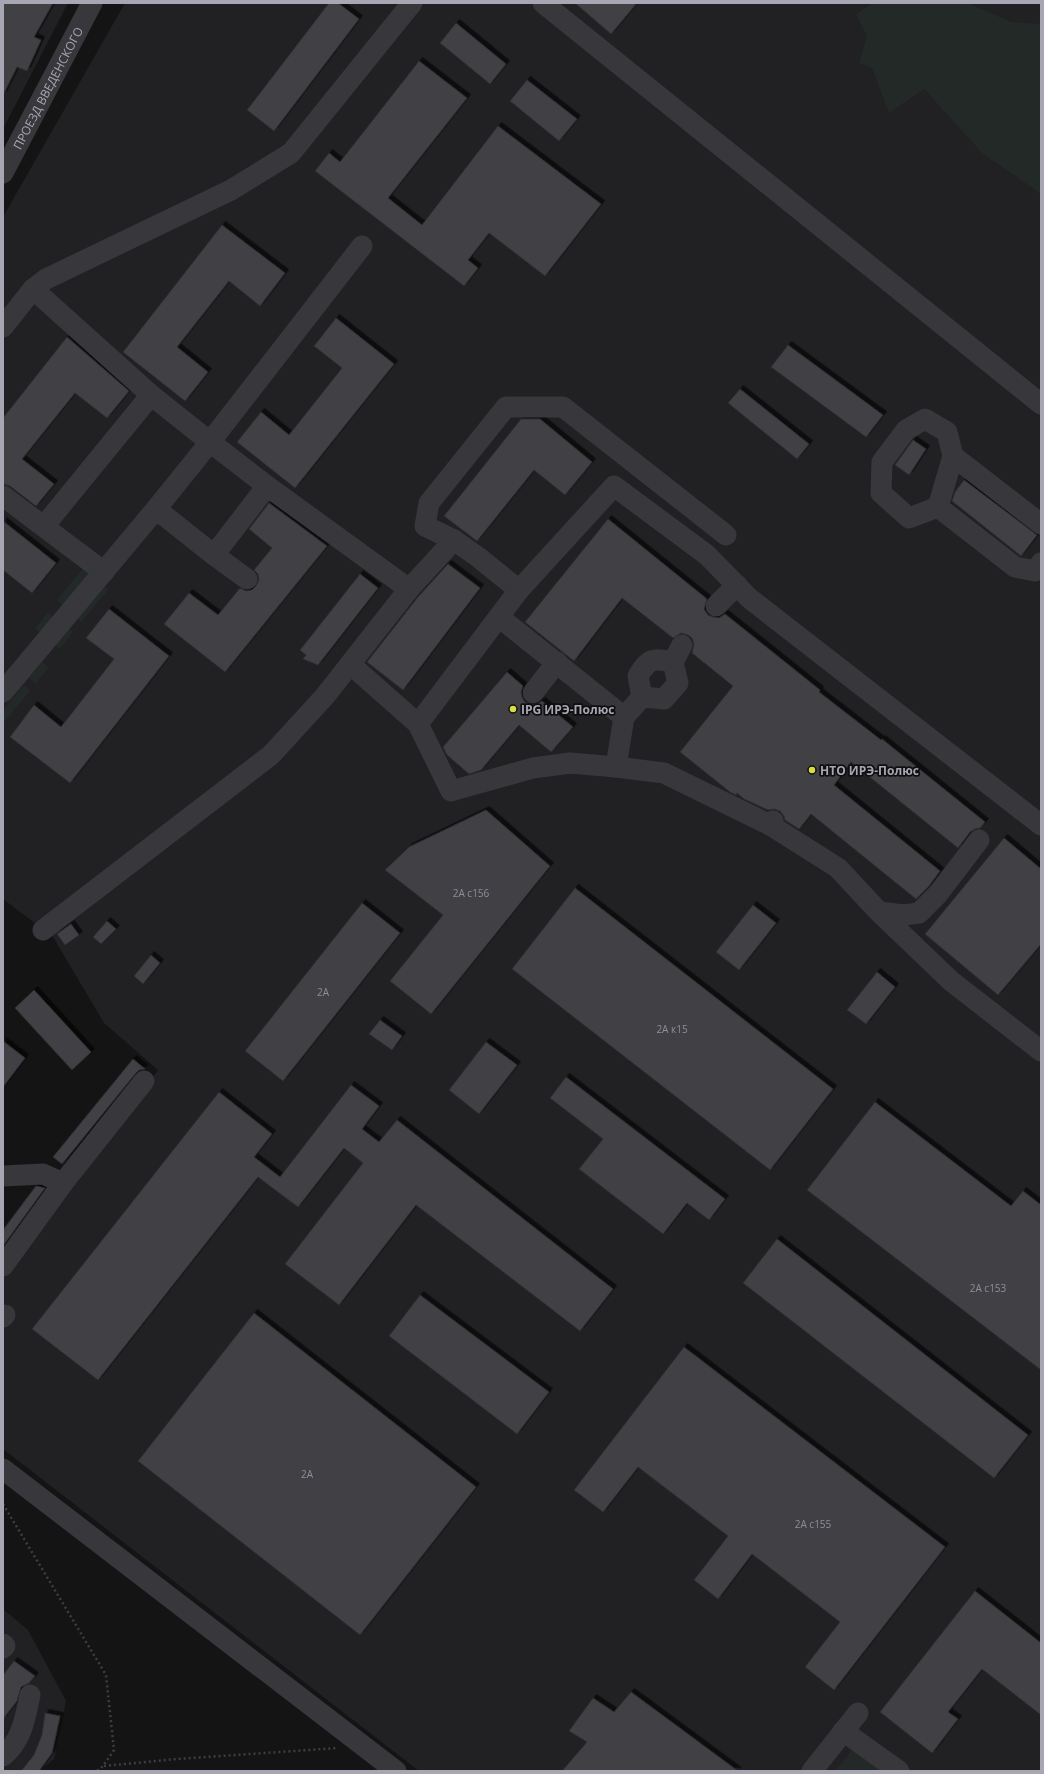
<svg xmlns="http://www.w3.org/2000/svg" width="1044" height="1774" viewBox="0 0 1044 1774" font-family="'Open Sans',sans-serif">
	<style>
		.built { fill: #212022 }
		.green { fill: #222926 }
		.building { fill: #414145; stroke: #2f2e31; filter: url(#shadow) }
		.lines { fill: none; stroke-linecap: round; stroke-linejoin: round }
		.path { stroke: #3e3d42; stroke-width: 2.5; stroke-dasharray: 2 3; stroke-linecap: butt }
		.minor { stroke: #38373c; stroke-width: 21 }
		.poi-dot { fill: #dadc45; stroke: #0f0f10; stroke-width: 1.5 }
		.labels { text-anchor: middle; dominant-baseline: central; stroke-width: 3.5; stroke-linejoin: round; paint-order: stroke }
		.number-label { font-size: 10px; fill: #8e8e98 }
		.street-label { font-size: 12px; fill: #a7a7b4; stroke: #0f0f10 }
		.poi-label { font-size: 12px; font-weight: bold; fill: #a7a7b4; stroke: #0f0f10; text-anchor: start }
	</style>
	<defs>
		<filter id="shadow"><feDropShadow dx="3.5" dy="-3.5" stdDeviation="0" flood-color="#0009"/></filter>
	</defs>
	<rect width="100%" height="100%" fill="#141415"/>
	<g class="built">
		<polygon points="3,3 68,3 3,129"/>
		<polygon points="125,3 1041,3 1041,1771 419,1771 3,1449 3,1329 11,1317 3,1311 3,1276 158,1070 104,1023 53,937 3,899 3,217"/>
		<polygon points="3,1609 28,1630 66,1701 54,1759 39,1771 3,1771"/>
	</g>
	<g class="green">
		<polygon points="872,3 968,3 1011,22 1041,24 1041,194 982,153 924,89 889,113 872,68 859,63 867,36 856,15"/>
		<polygon points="84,567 91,573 63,606 57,600"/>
		<polygon points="102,584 109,589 81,622 75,617"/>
		<polygon points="48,612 55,618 42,635 35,629"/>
		<polygon points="66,627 73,632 60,649 53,644"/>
		<polygon points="42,662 49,667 36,684 29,678"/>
		<polygon points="24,685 30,691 3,723 3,710"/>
		<polygon points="857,1744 895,1771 835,1771"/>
	</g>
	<g class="building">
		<polygon points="3,3 53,3 34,37 41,40 27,71 17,67 3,95"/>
		<polygon points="329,3 338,3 359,19 274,131 247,110"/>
		<polygon points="575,3 637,3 611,34"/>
		<polygon points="456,23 506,64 490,84 440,43"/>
		<polygon points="419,61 467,98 388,198 422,225 498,126 601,204 545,276 489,233 468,260 478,268 464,286 315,171 329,153 340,162"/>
		<polygon points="527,80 577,119 559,141 510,101"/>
		<polygon points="222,225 285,273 260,306 229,281 177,347 208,372 185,401 123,352"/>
		<polygon points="336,318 394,364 295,488 237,442 261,412 289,435 342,368 314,346"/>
		<polygon points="67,337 129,391 107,418 75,393 22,459 54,484 36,506 10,486 3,484 3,418"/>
		<polygon points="788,345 883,415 866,437 771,367"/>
		<polygon points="740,389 809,444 797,459 728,403"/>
		<polygon points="521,419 540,419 592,462 565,495 534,470 477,541 444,516"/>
		<polygon points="913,440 926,449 909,475 895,465"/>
		<polygon points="964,480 1037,535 1021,556 952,501 955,492"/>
		<polygon points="269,503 327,546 225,672 164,624 189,593 218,615 240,588 246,591 252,590 256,586 259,580 258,574 254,570 272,548 249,529"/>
		<polygon points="608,519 707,599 704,609 708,615 713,617 719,618 725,614 820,690 819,692 881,740 882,739 985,822 980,828 975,829 970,832 958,848 851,762 834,785 940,871 929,886 916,899 811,814 799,829 785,820 784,816 780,811 774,809 768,810 744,799 737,793 736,795 730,792 680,752 733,686 692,653 694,644 692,638 688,635 681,633 673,638 622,598 574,661 525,622"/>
		<polygon points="3,521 56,563 32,593 3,570"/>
		<polygon points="448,564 480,588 403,690 367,662 418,597"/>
		<polygon points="360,574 378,588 318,665 303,659 306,655 300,650"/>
		<polygon points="109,609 169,656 70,783 10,737 34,705 61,727 114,659 86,638"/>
		<polygon points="507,672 523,686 521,692 522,697 525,702 532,705 537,704 542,701 573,727 551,752 519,725 481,770 469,774 447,755 443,747"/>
		<polygon points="486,810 550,866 431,1014 390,981 443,915 385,870 409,847"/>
		<polygon points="1004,838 1041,869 1041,944 998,995 925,934"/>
		<polygon points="575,888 833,1089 770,1170 512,969"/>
		<polygon points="362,903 400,933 283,1081 245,1051"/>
		<polygon points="753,905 776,923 739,970 716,952"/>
		<polygon points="107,921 116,929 101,944 93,937"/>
		<polygon points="71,924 79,935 65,945 57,934"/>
		<polygon points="151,955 160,963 143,984 134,976"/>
		<polygon points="877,972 895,987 866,1024 847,1010"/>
		<polygon points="34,990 91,1052 72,1070 15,1008"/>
		<polygon points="380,1020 402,1036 392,1050 369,1034"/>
		<polygon points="3,1041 25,1058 3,1087"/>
		<polygon points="486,1042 517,1065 479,1114 449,1090"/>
		<polygon points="133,1059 145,1069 139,1070 135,1074 62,1164 53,1157"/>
		<polygon points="566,1077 725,1199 709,1220 687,1203 663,1234 579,1169 603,1139 550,1098"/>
		<polygon points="351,1085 379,1106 362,1129 379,1142 397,1120 613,1289 580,1331 416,1205 339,1305 285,1264 363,1163 344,1148 298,1207 258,1177 98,1380 32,1329 219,1092 272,1134 254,1157 280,1177"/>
		<polygon points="875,1102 1011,1206 1023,1191 1041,1205 1041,1370 807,1190"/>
		<polygon points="36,1186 45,1188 3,1246 3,1230"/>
		<polygon points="777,1239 1028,1435 994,1478 743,1283"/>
		<polygon points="420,1295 549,1392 517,1434 389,1336"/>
		<polygon points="254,1313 476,1487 360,1635 138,1461"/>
		<polygon points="684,1347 945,1547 834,1690 805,1667 840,1622 752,1554 718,1599 694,1580 728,1536 638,1467 603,1512 574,1490"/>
		<polygon points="975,1591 1041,1643 1041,1715 982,1669 948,1712 958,1719 932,1753 880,1712"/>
		<polygon points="14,1661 35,1676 29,1683 21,1687 17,1701 3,1719 3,1675"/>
		<polygon points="631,1692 738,1771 562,1771 587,1742 569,1731 593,1698 614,1712"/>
		<polygon points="45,1713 60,1716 52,1753 39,1771 21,1771 34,1755 42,1735"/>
	</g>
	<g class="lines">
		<g class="path">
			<polyline points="3,1504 106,1675 114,1750 103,1766 97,1771"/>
			<polyline points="104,1766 177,1759 338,1748"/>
		</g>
		<g class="minor">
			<polyline points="543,3 1041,404"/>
			<path id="s1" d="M3,173L92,3"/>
			<polyline points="33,289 151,395"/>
			<polyline points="3,327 33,289 46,279 231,190 291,153 412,3"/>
			<polyline points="3,496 104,572"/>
			<polyline points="938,507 953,456"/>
			<polyline points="156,509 210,442 267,486"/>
			<polyline points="1041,524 953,456 947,432 925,419 906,430 882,462 881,493 909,518 938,507 1015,567 1035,571 1041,563"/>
			<polyline points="44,526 151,395 210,442 362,246"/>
			<polyline points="454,540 425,526 429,503 506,407 563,407 726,535"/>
			<polyline points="247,579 214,555 267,486 409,589 454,540 478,557 519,590"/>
			<polyline points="716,606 737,585"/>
			<polyline points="499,617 624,717"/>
			<polyline points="682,645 673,662 678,683 664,699 642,697 624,717 616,767 664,773 770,825 773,821"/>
			<polyline points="350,664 418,724 451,791 533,768 570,763 616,767"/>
			<polyline points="3,692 156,509 214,555"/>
			<polyline points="533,693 557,662"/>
			<path d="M642,697L638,676C649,658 653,658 673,662"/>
			<polyline points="418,724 519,590 614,486 707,555 749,598 1041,825"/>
			<polyline points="770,825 838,868 879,912 904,915 919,913 938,894 979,840"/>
			<polyline points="879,912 951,981 1041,1051"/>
			<polyline points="43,930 271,755 325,696 409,589"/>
			<polyline points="3,1176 43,1174 63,1183 144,1081"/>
			<polyline points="3,1266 63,1183"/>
			<polyline points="3,1317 5,1315"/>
			<polyline points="3,1469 396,1771"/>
			<polyline points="3,1644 5,1646 3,1648"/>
			<polyline points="843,1731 899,1771"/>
			<path d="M3,1756C22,1740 25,1719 30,1695"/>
			<polyline points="812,1771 858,1713"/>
		</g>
	</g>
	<g class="poi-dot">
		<circle cx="513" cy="709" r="4"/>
		<circle cx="812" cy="770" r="4"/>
	</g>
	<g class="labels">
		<g class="number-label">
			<text x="471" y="893">2А с156</text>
			<text x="323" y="992">2А</text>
			<text x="672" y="1029">2А к15</text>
			<text x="988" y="1288">2А с153</text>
			<text x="307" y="1474">2А</text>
			<text x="813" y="1524">2А с155</text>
		</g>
		<g class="street-label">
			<text stroke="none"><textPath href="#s1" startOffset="96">ПРОЕЗД ВВЕДЕНСКОГО</textPath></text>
		</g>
		<g class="poi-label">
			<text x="521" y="709">IPG ИРЭ-Полюс</text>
			<text x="820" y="770">НТО ИРЭ-Полюс</text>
		</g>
	</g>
	<rect width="1044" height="1774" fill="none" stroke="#a7a7b4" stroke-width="8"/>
</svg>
